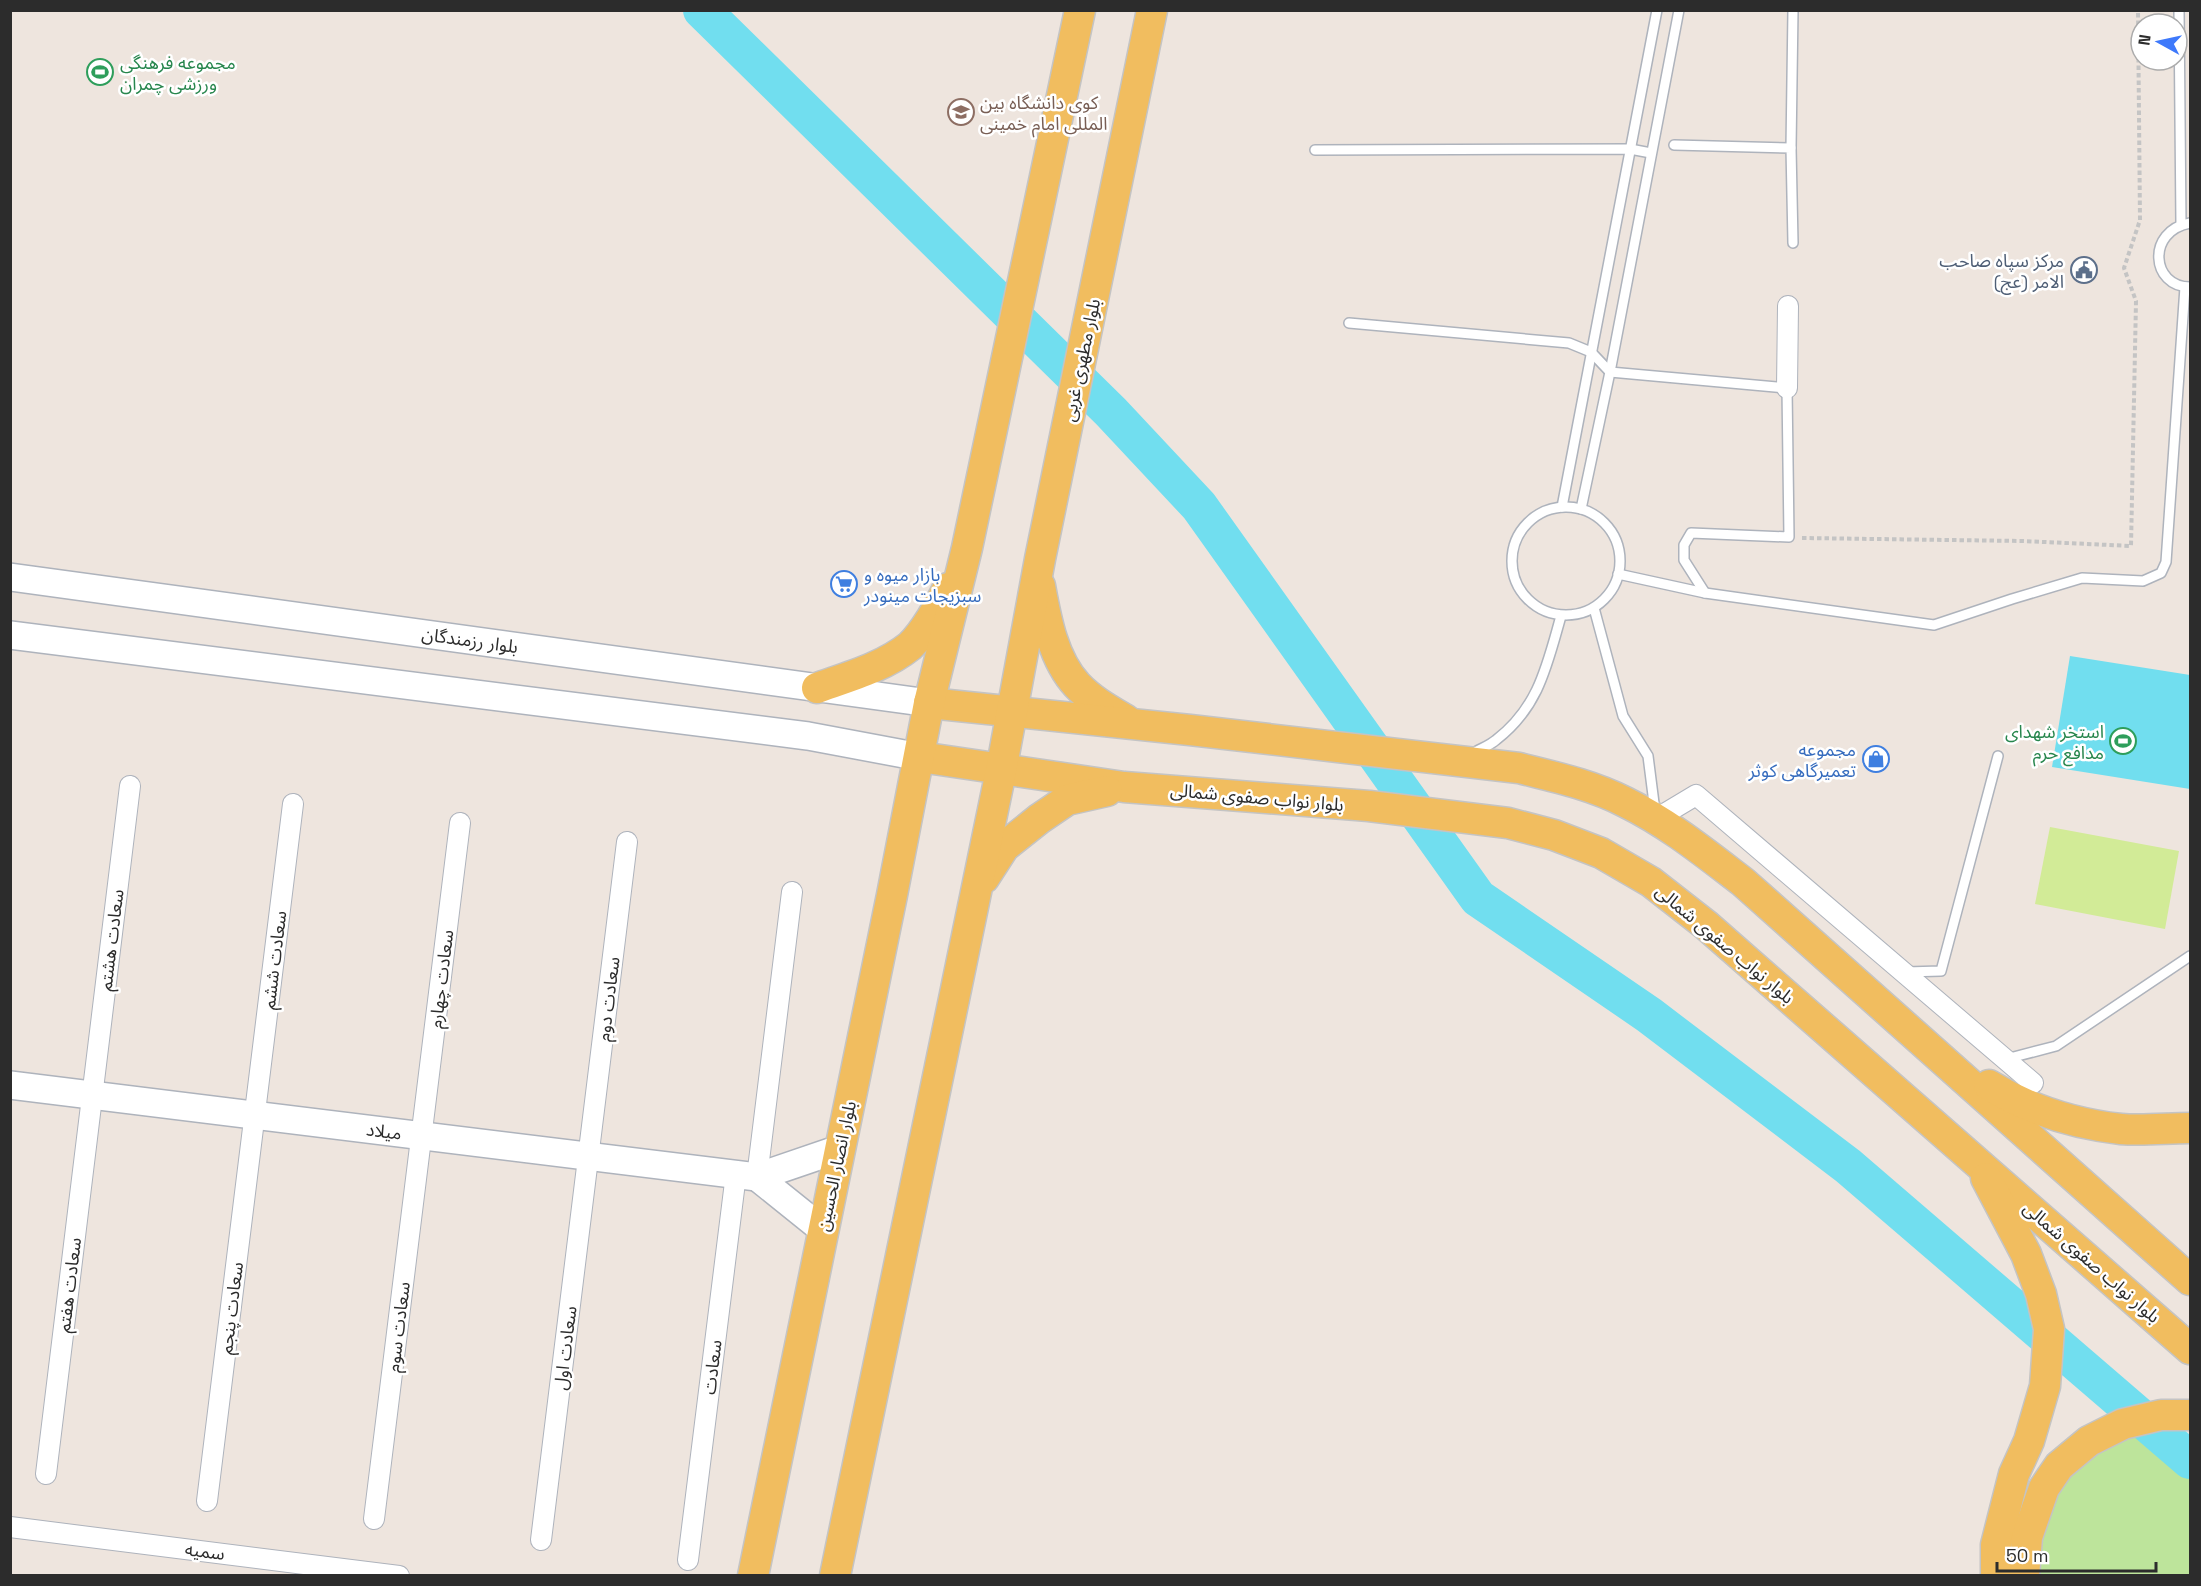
<svg xmlns="http://www.w3.org/2000/svg" width="2201" height="1586" viewBox="0 0 2201 1586" font-family="'Space Grotesk','Noto Sans Arabic',sans-serif">
	<style>
		.green { fill: #bde49b }
		.pitch { fill: #d2eb97 }
		.water { fill: #71deef }
		.lines { fill: none; stroke-linecap: round; stroke-linejoin: round }
		.river { stroke: #71deef; stroke-width: 38 }
		.lane-casing { stroke: #aeb3bc; stroke-width: 12 }
		.street-casing { stroke: #aeb3bc; stroke-width: 22 }
		.secondary-casing { stroke: #aeb3bc; stroke-width: 30 }
		.primary-casing { stroke: #c4c4c4; stroke-width: 33 }
		.path { stroke: #c4c4c4; stroke-width: 4; stroke-dasharray: 4.5 3; stroke-linecap: butt }
		.lane { stroke: #fff; stroke-width: 9 }
		.street { stroke: #fff; stroke-width: 20 }
		.secondary { stroke: #fff; stroke-width: 27 }
		.primary { stroke: #f1bd5f; stroke-width: 30 }
		.labels { text-anchor: middle; dominant-baseline: central; stroke-width: 5; stroke-linejoin: round; paint-order: stroke }
		.leisure-label { font-size: 18px; fill: #27864d; stroke: #fff; text-anchor: start }
		.education-label { font-size: 18px; fill: #785e54; stroke: #fff; text-anchor: start }
		.service-label { font-size: 18px; fill: #4e5e75; stroke: #fff; text-anchor: end }
		.street-label { font-size: 18px; fill: #2c2c2c; stroke: #fff }
		.shop-label { font-size: 18px; fill: #366cbe; stroke: #fff; text-anchor: start }
	</style>
	<rect width="100%" height="100%" fill="#eee5de"/>
	<polygon class="green" points="2150,1425 2190,1460 2190,1575 2036,1576 2045,1515 2065,1481 2084,1459"/>
	<polygon class="pitch" points="2050,827 2179,851 2165,929 2035,904"/>
	<polygon class="water" points="2070,656 2190,675 2190,789 2052,767"/>
	<g class="lines">
		<polyline class="river" points="702,10 1111,412 1199,506 1478,898 1649,1015 1848,1166 2190,1460"/>
		<defs>
			<g id="lane">
				<polyline points="2179,10 2181,225"/>
				<polyline points="1674,145 1791,148 1793,243"/>
				<polyline points="1791,148 1793,10"/>
				<polyline points="1315,150 1630,149 1651,153"/>
				<path d="M2190,287C2151,287 2146,231 2190,223"/>
				<polyline points="1349,323 1569,343 1591,352 1610,372 1787,388 1789,537 1691,533 1684,545 1684,560 1705,593"/>
				<circle cx="1566" cy="561" r="54"/>
				<polyline points="1562,507 1657,10"/>
				<polyline points="1581,509 1610,372 1679,10"/>
				<polyline points="1618,574 1705,593 1934,625 2012,599 2082,578 2143,581 2161,573 2166,562 2185,287"/>
				<polyline points="1594,608 1623,716 1648,756 1655,811"/>
				<path d="M1472,754C1479,749 1489,746 1496,740C1539,707 1547,665 1561,616"/>
				<polyline points="1906,972 1941,971 1998,756"/>
				<polyline points="2006,1059 2056,1046 2190,956"/>
			</g>
			<g id="street">
				<polyline points="1787,388 1788,306"/>
				<polyline points="1656,819 1696,795 2033,1083"/>
				<polyline points="757,1177 792,892"/>
				<polyline points="46,1474 130,786"/>
				<polyline points="207,1501 293,804"/>
				<polyline points="374,1519 460,823"/>
				<polyline points="10,1527 399,1576"/>
				<polyline points="541,1540 627,842"/>
				<polyline points="688,1560 736,1174"/>
			</g>
			<g id="secondary">
				<polyline points="10,577 929,703"/>
				<polyline points="10,635 808,736 920,757"/>
				<polyline points="10,1085 757,1177 839,1149"/>
				<polyline points="757,1177 823,1230"/>
			</g>
			<g id="primary">
				<path d="M1040,586C1046,619 1053,659 1077,685C1091,700 1109,710 1126,720"/>
				<path d="M817,688C848,677 884,667 910,646C924,633 940,605 948,588"/>
				<path d="M929,703L1190,730L1519,768C1555,777 1592,785 1625,802C1668,823 1705,853 1743,882L2190,1280"/>
				<polyline points="920,757 1124,787 1369,806 1508,823 1554,835 1601,853 1651,882 1706,925 2190,1349"/>
				<polyline points="984,878 1004,847 1039,819 1067,800 1107,791"/>
				<path d="M1989,1085C2028,1109 2075,1124 2121,1129C2143,1131 2168,1128 2190,1128"/>
				<polyline points="1986,1178 2026,1254 2041,1294 2049,1329 2045,1386 2029,1441 2014,1474 1996,1545 1996,1576"/>
				<polyline points="753,1576 892,895 929,703 967,548 1080,10"/>
				<polyline points="835,1576 1001,771 1040,559 1152,10"/>
				<polyline points="2024,1576 2027,1537 2044,1488 2059,1466 2089,1441 2123,1424 2161,1415 2190,1415"/>
			</g>
		</defs>
		<use href="#lane" class="lane-casing"/>
		<use href="#street" class="street-casing"/>
		<use href="#secondary" class="secondary-casing"/>
		<use href="#primary" class="primary-casing"/>
		<polyline class="path" points="1802,538 2023,541 2131,546 2136,301 2124,268 2140,220 2138,10"/>
		<use href="#lane" class="lane"/>
		<use href="#street" class="street"/>
		<use href="#secondary" class="secondary"/>
		<use href="#primary" class="primary"/>
	</g>
	<defs>
		<symbol id="stadium-ring" viewBox="-11 -11 22 22"><circle r="9.5" fill="#fff" stroke="#2e9e5b" stroke-width="1.5"/><path d="M0-5a6.5 5 0 1 0 0 10a6.5 5 0 1 0 0-10ZM-3.5-1.8h7v3.6h-7Z" fill="#2e9e5b"/></symbol>
		<symbol id="university-ring" viewBox="-11 -11 22 22"><circle r="9.5" fill="#fff" stroke="#8d6e63" stroke-width="1.5"/><path d="M0-5L7-2L0 1L-7-2ZM-4 1L0 2.5L4 1V4Q0 6-4 4Z" fill="#8d6e63"/></symbol>
		<symbol id="civic-ring" viewBox="-11 -11 22 22"><circle r="9.5" fill="#fff" stroke="#5c6f8a" stroke-width="1.5"/><path d="M-.6-6.5H3V-4.5H.6V-3L4-1V1h2V6H-6V1h2V-1L-.6-3ZM-1.2 2.5V6h2.4V2.5Z" fill="#5c6f8a"/></symbol>
		<symbol id="supermarket-ring" viewBox="-11 -11 22 22"><circle r="9.5" fill="#fff" stroke="#3f7fe0" stroke-width="1.5"/><path d="M-6-5.5h2.5l.6 2H6L4.5 2H-2.5L-4.4-4H-6ZM-1.5 3.2a1.3 1.3 0 1 0 .1 0ZM3 3.2a1.3 1.3 0 1 0 .1 0Z" fill="#3f7fe0"/></symbol>
		<symbol id="shop-ring" viewBox="-11 -11 22 22"><circle r="9.5" fill="#fff" stroke="#3f7fe0" stroke-width="1.5"/><path d="M-5-2.5h2.3a2.7 3.5 0 0 1 5.4 0H5L5.5 6h-11ZM-1.5-2.5h3a1.5 2.3 0 0 0-3 0Z" fill="#3f7fe0"/></symbol>
	</defs>
	<g fill-rule="evenodd">
		<use href="#stadium-ring" x="85" y="57" width="30" height="30"/>
		<use href="#university-ring" x="946" y="97" width="30" height="30"/>
		<use href="#civic-ring" x="2069" y="255" width="30" height="30"/>
		<use href="#supermarket-ring" x="829" y="569" width="30" height="30"/>
		<use href="#stadium-ring" x="2108" y="726" width="30" height="30"/>
		<use href="#shop-ring" x="1861" y="744" width="30" height="30"/>
	</g>
	<g class="labels">
		<g class="leisure-label">
			<text x="120" y="62">مجموعه فرهنگی<tspan x="120" dy="21">ورزشی چمران</tspan></text>
			<text x="2104" y="731" text-anchor="end">استخر شهدای<tspan x="2104" dy="21">مدافع حرم</tspan></text>
		</g>
		<g class="education-label">
			<text x="980" y="102">کوی دانشگاه بین<tspan x="980" dy="21">المللی امام خمینی</tspan></text>
		</g>
		<g class="service-label">
			<text x="2064" y="260">مرکز سپاه صاحب<tspan x="2064" dy="21">الامر (عج)</tspan></text>
		</g>
		<g class="street-label">
			<text transform="translate(1081 360) rotate(-78)">بلوار مطهری غربی</text>
			<text transform="translate(470 640) rotate(8)">بلوار رزمندگان</text>
			<text transform="translate(1257 797) rotate(5)">بلوار نواب صفوی شمالی</text>
			<text transform="translate(111 940) rotate(-83)">سعادت هشتم</text>
			<text transform="translate(1725 944) rotate(40)">بلوار نواب صفوی شمالی</text>
			<text transform="translate(274 960) rotate(-83)">سعادت ششم</text>
			<text transform="translate(441 979) rotate(-83)">سعادت چهارم</text>
			<text transform="translate(608 999) rotate(-83)">سعادت دوم</text>
			<text transform="translate(384 1131) rotate(7)">میلاد</text>
			<text transform="translate(836 1166) rotate(-78)">بلوار انصار الحسین</text>
			<text transform="translate(2092 1262) rotate(41)">بلوار نواب صفوی شمالی</text>
			<text transform="translate(69 1285) rotate(-83)">سعادت هفتم</text>
			<text transform="translate(231 1308) rotate(-83)">سعادت پنجم</text>
			<text transform="translate(398 1327) rotate(-83)">سعادت سوم</text>
			<text transform="translate(565 1348) rotate(-83)">سعادت اول</text>
			<text transform="translate(712 1367) rotate(-83)">سعادت</text>
			<text transform="translate(205 1551) rotate(7)">سمیه</text>
		</g>
		<g class="shop-label">
			<text x="864" y="574">بازار میوه و<tspan x="864" dy="21">سبزیجات مینودر</tspan></text>
			<text x="1856" y="749" text-anchor="end">مجموعه<tspan x="1856" dy="21">تعمیرگاهی کوثر</tspan></text>
		</g>
	</g>
	<rect width="2201" height="1586" fill="none" stroke="#2c2c2c" stroke-width="24"/>
	<g transform="translate(2159 42) rotate(278)"><circle r="28" fill="#ffffff" stroke="#ababab" stroke-width="1.5"/>
	<path d="M0-4.5L10 22L0 15L-10 22Z" fill="#3e79fb"/>
	<text y="-9" font-size="16" font-weight="bold" text-anchor="middle" fill="#2c2c2c">N</text>
	</g>
	<path d="M1997 1562v9h159v-9" fill="none" stroke="#2c2c2c" stroke-width="3"/>
	<text x="2006" y="1562" font-size="18" fill="#2c2c2c" stroke="#ffffff" stroke-width="4.5" paint-order="stroke">50 m</text>
</svg>
